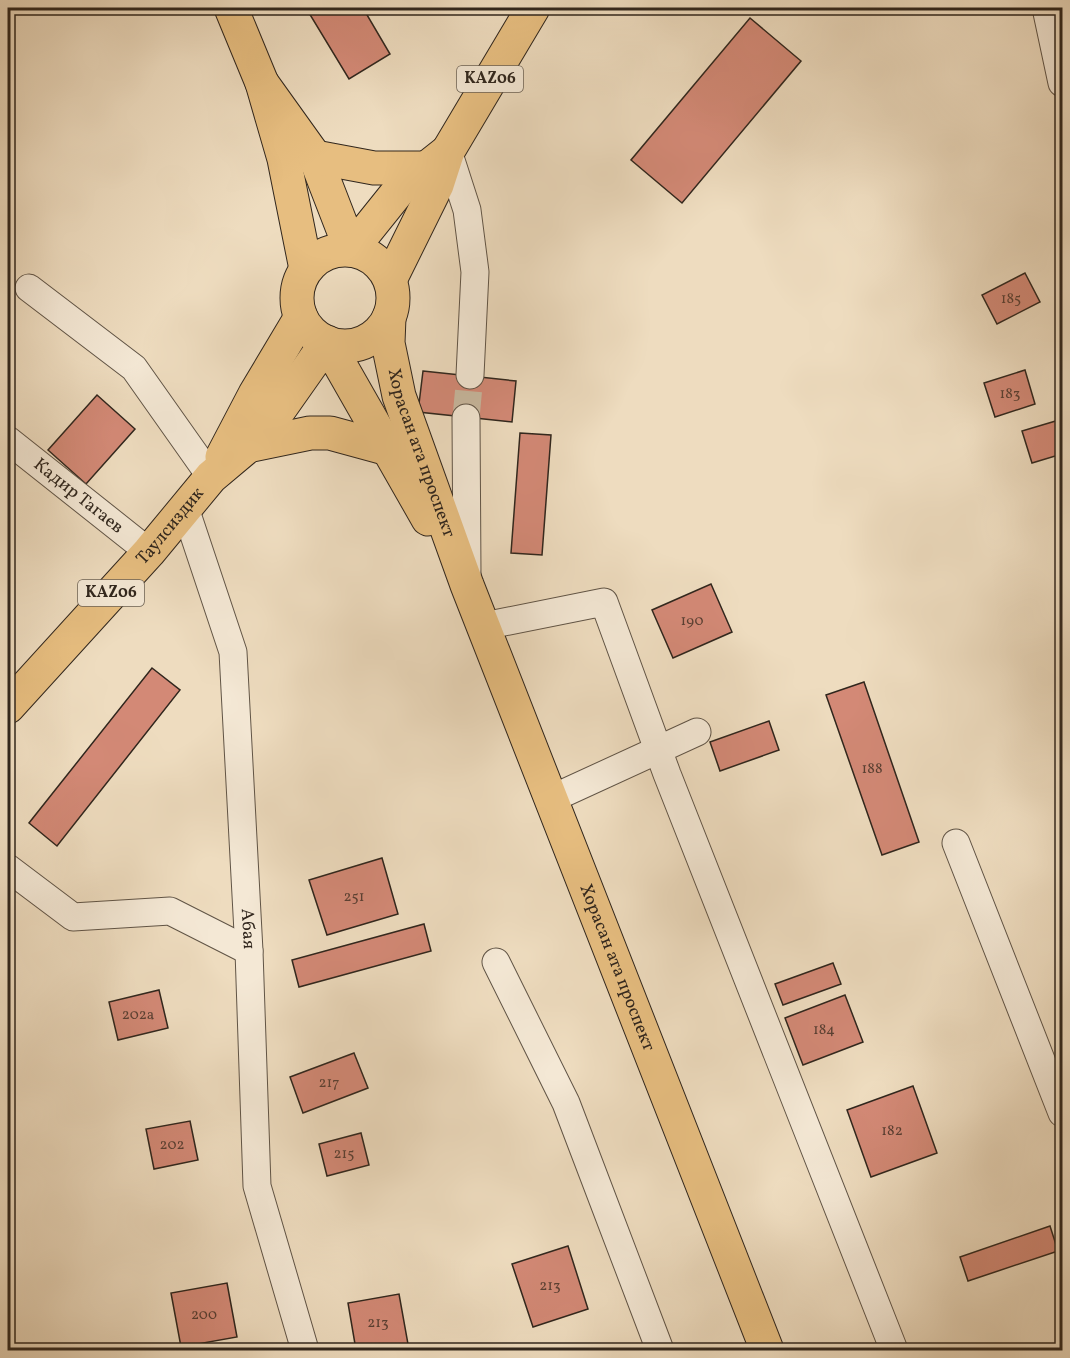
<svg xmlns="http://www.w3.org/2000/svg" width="1070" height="1358" viewBox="0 0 1070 1358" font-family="Vollkorn,serif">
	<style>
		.building { fill: #d38976; stroke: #30261d; stroke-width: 1.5 }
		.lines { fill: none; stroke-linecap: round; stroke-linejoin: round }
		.minor-tunnel { stroke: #c8b89f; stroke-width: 27; stroke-dasharray: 27 14; stroke-linecap: butt }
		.minor-casing { stroke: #605446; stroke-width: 29 }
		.major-casing { stroke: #30261d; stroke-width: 35 }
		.minor { stroke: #f4e8d5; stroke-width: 27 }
		.major { stroke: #e7be80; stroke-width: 33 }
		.labels { text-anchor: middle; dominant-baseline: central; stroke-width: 4.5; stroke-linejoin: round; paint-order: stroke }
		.number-label { font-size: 15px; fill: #593f33 }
		.shield { fill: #f4e8d5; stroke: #6b6054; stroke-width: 1.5 }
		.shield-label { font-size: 16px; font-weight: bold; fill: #30261d }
		.street-label { font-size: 18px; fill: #30261d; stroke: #f4e8d5 }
	</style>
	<rect width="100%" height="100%" fill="#eedcbf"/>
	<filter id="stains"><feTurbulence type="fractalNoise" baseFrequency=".00333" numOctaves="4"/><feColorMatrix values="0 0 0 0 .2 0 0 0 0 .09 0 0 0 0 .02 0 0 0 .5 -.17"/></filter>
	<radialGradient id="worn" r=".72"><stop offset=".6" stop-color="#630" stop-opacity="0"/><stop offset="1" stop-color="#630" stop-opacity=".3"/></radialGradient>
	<g class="building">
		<polygon points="306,8 363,8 390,54 349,79"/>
		<polygon points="750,18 801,61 682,203 631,160"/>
		<polygon points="1025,273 1040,302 997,324 982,295"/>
		<polygon points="1025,370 1035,404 995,417 984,383"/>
		<polygon points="423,371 516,381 512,422 418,412"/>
		<polygon points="97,395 135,429 86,484 48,450"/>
		<polygon points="1059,420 1062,432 1062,454 1032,463 1022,431"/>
		<polygon points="520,433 551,435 542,555 511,553"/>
		<polygon points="711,584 732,632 673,658 652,610"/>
		<polygon points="152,668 180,690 57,846 29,823"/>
		<polygon points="864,682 919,842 882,855 826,695"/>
		<polygon points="769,721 779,750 720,771 710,742"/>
		<polygon points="382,858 398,914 327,935 309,880"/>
		<polygon points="424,924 431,951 299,987 292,960"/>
		<polygon points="833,963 841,984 783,1005 775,984"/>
		<polygon points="159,990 168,1028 118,1040 109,1002"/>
		<polygon points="845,995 863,1042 803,1065 785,1018"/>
		<polygon points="354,1053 368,1088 303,1113 290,1077"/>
		<polygon points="913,1086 937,1153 871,1177 847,1110"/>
		<polygon points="190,1121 198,1160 154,1169 146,1129"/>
		<polygon points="361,1133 369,1165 327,1176 319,1144"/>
		<polygon points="8,1176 12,1190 8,1191"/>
		<polygon points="1050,1226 1058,1251 968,1281 960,1257"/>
		<polygon points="568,1246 588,1309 533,1327 512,1264"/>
		<polygon points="227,1283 237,1337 181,1347 171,1293"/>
		<polygon points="399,1294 408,1344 356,1350 348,1303"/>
	</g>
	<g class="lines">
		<polyline class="minor-tunnel" points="466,418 470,375"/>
		<defs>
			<g id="minor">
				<polyline points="1046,8 1062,83"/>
				<polyline points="448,151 467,210 475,272 470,375"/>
				<polyline points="29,288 134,368 211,477"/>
				<polyline points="466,418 467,573"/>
				<path id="s1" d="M8,440L149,552"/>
				<path id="s2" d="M185,508L233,652L249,951L257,1186L305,1350"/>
				<polyline points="484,626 604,602 667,774 894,1350"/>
				<polyline points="551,799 697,732"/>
				<polyline points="956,843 1062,1113"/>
				<polyline points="8,868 73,917 170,911 249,951"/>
				<polyline points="496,962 566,1103 660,1350"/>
			</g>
			<g id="major">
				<polyline points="231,8 262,83 284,159 306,269"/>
				<polyline points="262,83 315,157 351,250 400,189 448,151"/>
				<polyline points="315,157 374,168 424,168"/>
				<circle cx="345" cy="298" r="48"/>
				<polyline points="390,280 437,185 448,151 533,8"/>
				<path id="s3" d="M389,317L388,343L399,396L467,585L767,1350"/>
				<polyline points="248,446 310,433 330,433 385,448"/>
				<polyline points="222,457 255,394 301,317"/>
				<path id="s4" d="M8,707L149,552L211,477L248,446L277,413L327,342L428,519"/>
			</g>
		</defs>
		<use href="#minor" class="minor-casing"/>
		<use href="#major" class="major-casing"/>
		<use href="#minor" class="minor"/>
		<use href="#major" class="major"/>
	</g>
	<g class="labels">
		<g class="number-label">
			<text x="1011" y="299">185</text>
			<text x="1010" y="394">183</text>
			<text x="692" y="621">190</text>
			<text x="872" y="769">188</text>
			<text x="354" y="897">251</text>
			<text x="138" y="1015">202а</text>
			<text x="824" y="1030">184</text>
			<text x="329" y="1083">217</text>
			<text x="892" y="1131">182</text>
			<text x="172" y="1145">202</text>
			<text x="344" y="1154">215</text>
			<text x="550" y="1286">213</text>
			<text x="204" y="1315">200</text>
			<text x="378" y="1323">213</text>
		</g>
		<g class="shield">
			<rect x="457" y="66" width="66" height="26" rx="4.5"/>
			<rect x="78" y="580" width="66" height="26" rx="4.5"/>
		</g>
		<g class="shield-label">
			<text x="490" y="79">KAZ06</text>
			<text x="111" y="593">KAZ06</text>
		</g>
		<g class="street-label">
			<text stroke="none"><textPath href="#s3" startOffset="141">Хорасан ата проспект</textPath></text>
			<text stroke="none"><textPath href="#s1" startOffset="90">Кадир Тагаев</textPath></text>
			<text stroke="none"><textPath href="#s4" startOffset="243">Таулсиздик</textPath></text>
			<text stroke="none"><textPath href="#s2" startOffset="429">Абая</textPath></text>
			<text stroke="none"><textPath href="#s3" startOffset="692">Хорасан ата проспект</textPath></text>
		</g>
	</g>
	<rect width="1070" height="1358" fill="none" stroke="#eedcbf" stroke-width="30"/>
	<rect x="9" y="9" width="1052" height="1340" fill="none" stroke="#30261d" stroke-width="3"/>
	<rect x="15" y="15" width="1040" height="1328" fill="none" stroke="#30261d" stroke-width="1.5"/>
	<rect width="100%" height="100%" filter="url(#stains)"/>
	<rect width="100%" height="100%" fill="url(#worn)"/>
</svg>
